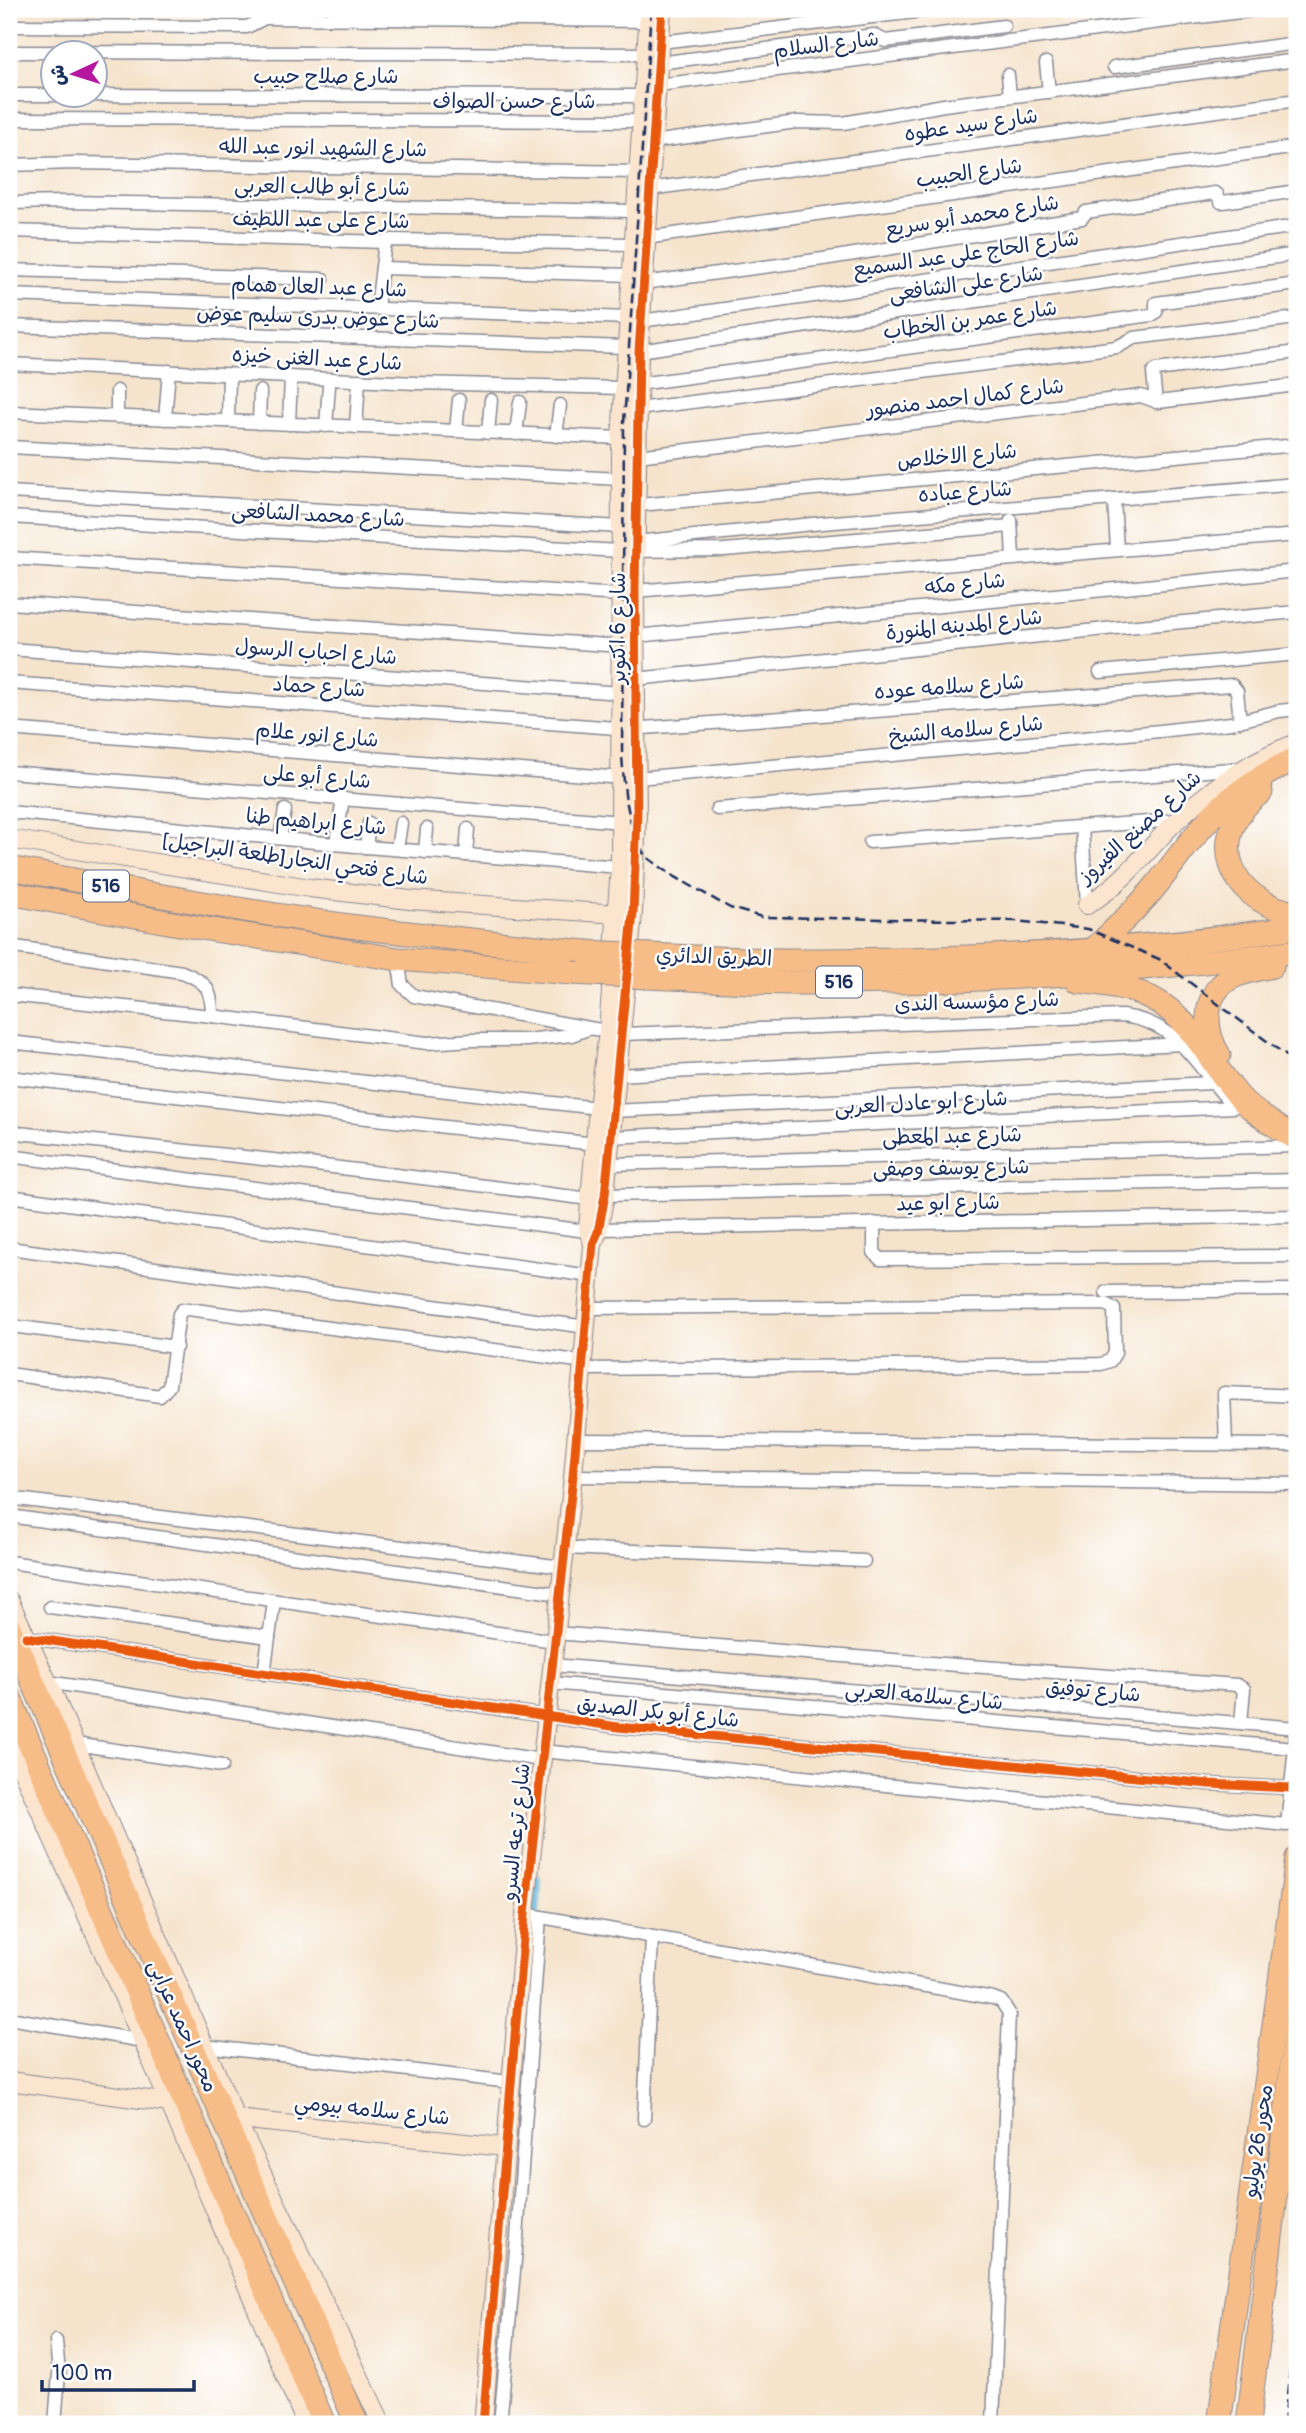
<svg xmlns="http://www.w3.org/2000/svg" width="1306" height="2433" viewBox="0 0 1306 2433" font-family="Pangolin,'Playpen Sans Arabic',sans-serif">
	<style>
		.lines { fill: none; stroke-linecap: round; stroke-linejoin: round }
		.canal { stroke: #5bb6d9; stroke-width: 10 }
		.street-casing { stroke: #888994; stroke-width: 15 }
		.secondary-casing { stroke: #888994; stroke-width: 20 }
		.highway-casing { stroke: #888994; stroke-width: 25 }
		.street { stroke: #fff; stroke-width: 12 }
		.secondary { stroke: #fce5cf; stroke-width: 18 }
		.highway { stroke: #f7bd88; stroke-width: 23 }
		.rail { stroke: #1b2f5e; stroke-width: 2.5; stroke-dasharray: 10 5; stroke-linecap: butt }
		.highway-bridge-casing { stroke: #888994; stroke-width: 25; stroke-linecap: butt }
		.highway-bridge { stroke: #f7bd88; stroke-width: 23 }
		.cycleway-casing { stroke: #fff; stroke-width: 13 }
		.cycleway { stroke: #e8590c; stroke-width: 9 }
		.labels { text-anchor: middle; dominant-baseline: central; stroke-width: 5; stroke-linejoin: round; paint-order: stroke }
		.shield { fill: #fff; stroke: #5f6d8e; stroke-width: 2 }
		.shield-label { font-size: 19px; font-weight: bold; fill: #1b2f5e }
		.street-label { font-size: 21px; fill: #1b2f5e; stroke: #fff }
	</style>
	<rect width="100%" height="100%" fill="#fff"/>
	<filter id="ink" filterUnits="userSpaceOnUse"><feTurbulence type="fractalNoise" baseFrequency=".0143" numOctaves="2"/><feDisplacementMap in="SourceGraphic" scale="14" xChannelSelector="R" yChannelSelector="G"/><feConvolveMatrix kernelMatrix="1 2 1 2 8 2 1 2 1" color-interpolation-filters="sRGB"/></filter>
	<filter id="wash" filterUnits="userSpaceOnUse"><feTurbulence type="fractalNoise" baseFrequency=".00686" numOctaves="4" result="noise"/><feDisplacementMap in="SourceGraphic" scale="28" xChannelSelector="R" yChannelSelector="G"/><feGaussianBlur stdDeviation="1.57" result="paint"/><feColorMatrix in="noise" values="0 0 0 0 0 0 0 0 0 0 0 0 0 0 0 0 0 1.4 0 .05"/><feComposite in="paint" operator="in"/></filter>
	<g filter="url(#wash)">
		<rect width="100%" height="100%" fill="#f5e3cb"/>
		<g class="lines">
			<g class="canal">
				<polyline points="535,1911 537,1879"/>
				<polyline points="515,2139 533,1925"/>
			</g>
		</g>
	</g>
	<g filter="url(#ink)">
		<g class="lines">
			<defs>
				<g id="street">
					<polyline points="265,18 648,21"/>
					<polyline points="9,26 247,27 265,18"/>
					<polyline points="660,42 941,9"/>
					<polyline points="9,52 646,54"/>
					<polyline points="658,63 874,35 885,41 1004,26"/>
					<polyline points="1046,63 1049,92"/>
					<polyline points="1114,67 1297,43"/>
					<polyline points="1008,75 1010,96"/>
					<polyline points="650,86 1264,9"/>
					<polyline points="9,95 643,96"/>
					<polyline points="9,119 641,121"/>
					<polyline points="652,142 797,122 843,123 944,105 1297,60"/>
					<polyline points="9,165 75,163 637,172"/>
					<polyline points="649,189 1297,100"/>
					<polyline points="9,203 64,202 635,211"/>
					<polyline points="9,231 385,242 392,240 632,244"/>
					<polyline points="645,238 1297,147"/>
					<polyline points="382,268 631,275"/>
					<polyline points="9,270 323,279"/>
					<polyline points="643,283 823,259 1082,218 1086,212 1215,193 1217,194 1221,202 1223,202 1297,191"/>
					<polyline points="9,295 628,318"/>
					<polyline points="377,308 385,242"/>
					<polyline points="641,321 1297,226"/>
					<polyline points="9,326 626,347"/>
					<polyline points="639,351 1297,254"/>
					<polyline points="9,364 416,383 623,388"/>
					<polyline points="638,384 1152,315 1156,312 1156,303 1297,284"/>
					<polyline points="1156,402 1153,373 1156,370 1297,352"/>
					<polyline points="638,409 1117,347 1134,338 1297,318"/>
					<polyline points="9,412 621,438"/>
					<polyline points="117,417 117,391"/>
					<polyline points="165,419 169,371"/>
					<polyline points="228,421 229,374"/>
					<polyline points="259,423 260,391"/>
					<polyline points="289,424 291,377"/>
					<polyline points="326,426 329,386"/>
					<polyline points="356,427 359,380"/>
					<polyline points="456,431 459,400"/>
					<polyline points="488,433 491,400"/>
					<polyline points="516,434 520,402"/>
					<polyline points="556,436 560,405"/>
					<polyline points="9,447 621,479"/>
					<polyline points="637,456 1141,396 1158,402 1297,385"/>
					<polyline points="9,492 621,527"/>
					<polyline points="1114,500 1117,549"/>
					<polyline points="628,506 1297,445"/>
					<polyline points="9,517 620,551 724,550 1011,526"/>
					<polyline points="1011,520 1013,558"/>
					<polyline points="636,542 822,523 1297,484"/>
					<polyline points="9,558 621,595"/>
					<polyline points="635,591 1297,535"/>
					<polyline points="9,603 621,646"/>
					<polyline points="636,636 1297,571"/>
					<polyline points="9,649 621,693"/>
					<polyline points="1100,672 1297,654"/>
					<polyline points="636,679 1115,628 1297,612"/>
					<polyline points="9,683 630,729 1232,685 1237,691 1240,721"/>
					<polyline points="9,729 622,778"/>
					<polyline points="9,772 622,822"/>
					<polyline points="637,778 1160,731 1231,723 1279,711 1297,709"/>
					<polyline points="717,809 1244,768"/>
					<polyline points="9,812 366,847 620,867"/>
					<polyline points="1082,827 1087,905"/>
					<polyline points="280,838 285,810"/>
					<polyline points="870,842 1177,820"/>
					<polyline points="336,844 343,798"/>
					<polyline points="366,847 369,823"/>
					<polyline points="397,849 401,823"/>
					<polyline points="425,852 427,829"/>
					<polyline points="466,855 468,829"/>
					<path d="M9,946L182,972C207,982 212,989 212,1016"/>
					<path d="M398,959L402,985L414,996L622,1034L1122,1016C1180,1023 1194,1064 1230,1102"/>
					<polyline points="9,995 212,1016 427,1043 472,1040 526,1040 572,1035 588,1029"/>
					<polyline points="9,1042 598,1108"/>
					<polyline points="617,1075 1181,1044"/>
					<polyline points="9,1077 595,1144"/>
					<polyline points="612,1111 1213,1083"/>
					<polyline points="9,1132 292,1162 590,1199"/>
					<polyline points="610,1137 1234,1107"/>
					<polyline points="9,1156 594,1232"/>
					<polyline points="608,1164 1296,1146"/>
					<polyline points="605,1195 1297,1180"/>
					<polyline points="9,1196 591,1276"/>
					<polyline points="874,1223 874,1252 880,1259 1297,1256"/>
					<polyline points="599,1229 1297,1216"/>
					<polyline points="9,1248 587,1327"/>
					<polyline points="1106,1292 1297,1290"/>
					<polyline points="11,1326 176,1347"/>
					<polyline points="584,1369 1101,1364 1110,1361 1115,1353 1114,1309 1106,1304 588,1308"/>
					<polyline points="9,1374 160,1396 169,1386 179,1314 182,1310 188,1309 585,1362"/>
					<polyline points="577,1440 1297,1445"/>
					<polyline points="1226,1444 1224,1393 1297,1396"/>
					<polyline points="573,1476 1297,1484"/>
					<polyline points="9,1498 563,1567"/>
					<polyline points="9,1516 560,1594"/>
					<polyline points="565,1548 864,1561"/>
					<polyline points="9,1562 554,1641"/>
					<polyline points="50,1607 269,1637"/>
					<polyline points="555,1633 956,1665 1237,1685 1244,1689 1241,1723"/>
					<polyline points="26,1637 618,1727 1209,1784 1291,1788"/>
					<polyline points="552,1665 1297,1728"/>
					<polyline points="264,1674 274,1601"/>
					<polyline points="48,1682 541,1760"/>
					<polyline points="550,1683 1295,1748"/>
					<polyline points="75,1744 222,1766"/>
					<polyline points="542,1751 1287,1825 1297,1728"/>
					<polyline points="525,1914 993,1998 1001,2001 1009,2013 993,2424"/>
					<polyline points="9,2018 143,2041"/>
					<polyline points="205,2046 510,2082"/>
					<polyline points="644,2119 652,1937"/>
					<polyline points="55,2424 59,2373 56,2341"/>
					<polyline points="500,2424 517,2238 540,1917"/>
				</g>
				<g id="secondary">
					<polyline points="9,839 310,888 410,900 618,914"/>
					<path d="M1087,905C1124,883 1146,851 1176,821C1211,788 1252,759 1297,743"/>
					<polyline points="592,1241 588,1231 590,1199 598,1108 608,1032 620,867 621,438 649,9"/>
					<polyline points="9,1600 53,1693 236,2119 382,2424"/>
					<polyline points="9,1741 143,2041 306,2424"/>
					<polyline points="9,2081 170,2103"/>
					<polyline points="236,2119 504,2147"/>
					<polyline points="483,2424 525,1914 573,1476 593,1244 598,1232 605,1195 633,914 637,815 635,591 639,351 662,9"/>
				</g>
				<g id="highway">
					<path d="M1261,792C1202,836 1229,903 1297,913"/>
					<path d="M9,868C122,889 235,910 349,926C428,936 507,944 586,952"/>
					<polyline points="9,893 201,928 398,959 573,973"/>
					<path d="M1093,950C1114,930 1136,910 1154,888C1176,861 1195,832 1220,808C1242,787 1270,771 1297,758"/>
					<path d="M650,955C697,957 745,960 793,960C961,961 1131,952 1297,927"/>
					<path d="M647,977C698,979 749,983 800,983C966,983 1133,973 1297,951"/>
					<path d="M1078,981C1103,984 1129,987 1151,998C1195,1020 1212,1069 1244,1102C1260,1117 1279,1128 1297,1139"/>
					<path d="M1219,1055C1204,1031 1202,996 1229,979C1240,972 1259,969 1272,966"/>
					<polyline points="9,1627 357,2424"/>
					<polyline points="9,1696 324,2424"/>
					<polyline points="1219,2424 1297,1858"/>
					<polyline points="1248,2424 1297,2024"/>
				</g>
			</defs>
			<use href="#street" class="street-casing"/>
			<use href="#secondary" class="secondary-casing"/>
			<use href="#highway" class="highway-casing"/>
			<use href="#street" class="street"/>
			<use href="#secondary" class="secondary"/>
			<use href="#highway" class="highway"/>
			<g class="rail">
				<polyline points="651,9 624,423 622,756 625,795 633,833 645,856 672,875 730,908 762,917 1016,921 1088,929 1159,959 1297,1064"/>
				<polyline points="1284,2424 1297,2301"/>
			</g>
			<defs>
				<g id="highway-bridge">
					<polyline points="586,952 650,955"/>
					<polyline points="573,973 647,977"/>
				</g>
			</defs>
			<use href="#highway-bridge" class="highway-bridge-casing"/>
			<use href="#highway-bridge" class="highway-bridge"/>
			<defs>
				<g id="cycleway">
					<polyline points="26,1637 618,1727 1209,1784 1291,1788"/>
					<polyline points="483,2424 525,1914 573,1476 593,1244 598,1232 605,1195 633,914 637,815 635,591 639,351 662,9"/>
				</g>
			</defs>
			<use href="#cycleway" class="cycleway-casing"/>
			<use href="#cycleway" class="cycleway"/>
		</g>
	</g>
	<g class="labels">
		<g class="shield">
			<rect x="83" y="870.5" width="46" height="31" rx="5"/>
			<rect x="816" y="966.5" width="46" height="31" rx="5"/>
		</g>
		<g class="shield-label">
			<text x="106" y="886">516</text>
			<text x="839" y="982">516</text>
		</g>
		<g class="street-label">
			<text transform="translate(826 45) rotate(-7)">شارع السلام</text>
			<text x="326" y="76">شارع صلاح حبيب</text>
			<text x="514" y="101">شارع حسن الصواف</text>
			<text transform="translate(971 125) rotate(-8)">شارع سيد عطوه</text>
			<text transform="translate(323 148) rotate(1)">شارع الشهيد انور عبد الله</text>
			<text transform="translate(969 173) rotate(-8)">شارع الحبيب</text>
			<text transform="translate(322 187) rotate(1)">شارع أبو طالب العربى</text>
			<text transform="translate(972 216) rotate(-9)">شارع محمد أبو سريع</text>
			<text transform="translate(321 220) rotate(1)">شارع على عبد اللطيف</text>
			<text transform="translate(966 254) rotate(-8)">شارع الحاج على عبد السميع</text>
			<text transform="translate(966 284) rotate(-8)">شارع على الشافعى</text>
			<text transform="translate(319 287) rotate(2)">شارع عبد العال همام</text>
			<text transform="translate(318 317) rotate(2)">شارع عوض بدرى سليم عوض</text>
			<text transform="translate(970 320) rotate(-8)">شارع عمر بن الخطاب</text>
			<text transform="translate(317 359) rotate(3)">شارع عبد الغنى خيزه</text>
			<text transform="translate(965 398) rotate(-7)">شارع كمال احمد منصور</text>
			<text transform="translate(957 456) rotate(-5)">شارع الاخلاص</text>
			<text transform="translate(965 492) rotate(-4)">شارع عباده</text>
			<text transform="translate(318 515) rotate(3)">شارع محمد الشافعى</text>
			<text transform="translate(965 584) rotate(-5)">شارع مكه</text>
			<text transform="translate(964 625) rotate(-6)">شارع المدينه المنورة</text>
			<text transform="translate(618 628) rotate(-90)">شارع 6 اكتوبر</text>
			<text transform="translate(316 652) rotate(4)">شارع احباب الرسول</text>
			<text transform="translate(319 687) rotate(4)">شارع حماد</text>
			<text transform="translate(949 687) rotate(-4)">شارع سلامه عوده</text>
			<text transform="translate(966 730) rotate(-5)">شارع سلامه الشيخ</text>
			<text transform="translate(317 735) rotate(5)">شارع انور علام</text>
			<text transform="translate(317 777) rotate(5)">شارع أبو على</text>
			<text transform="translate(316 822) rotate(5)">شارع ابراهيم طنا</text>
			<text transform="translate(1140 827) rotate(-42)">شارع مصنع الفيروز</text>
			<text transform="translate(295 859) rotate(8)">شارع فتحي النجار[طلعة البراجيل]</text>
			<text transform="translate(714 957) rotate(2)">الطريق الدائري</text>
			<text transform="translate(977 1002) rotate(-2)">شارع مؤسسه الندى</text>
			<text transform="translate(921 1103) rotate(-3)">شارع ابو عادل العربى</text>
			<text transform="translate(952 1136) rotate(-1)">شارع عبد المعطى</text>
			<text transform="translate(951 1168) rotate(-1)">شارع يوسف وصفى</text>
			<text transform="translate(948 1203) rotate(-1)">شارع ابو عيد</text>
			<text transform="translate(1093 1691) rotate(5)">شارع توفيق</text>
			<text transform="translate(924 1696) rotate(5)">شارع سلامه العربى</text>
			<text transform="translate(658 1712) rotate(6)">شارع أبو بكر الصديق</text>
			<text transform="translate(516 1832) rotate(-84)">شارع ترعه السرو</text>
			<text transform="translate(183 2026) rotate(66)">محور احمد عرابى</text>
			<text transform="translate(372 2110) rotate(6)">شارع سلامه بيومي</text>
			<text transform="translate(1258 2141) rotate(-82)">محور 26 يوليو</text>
		</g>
	</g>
	<rect width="1306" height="2433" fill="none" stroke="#fff" stroke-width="35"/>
	<g transform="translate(74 74) rotate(266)"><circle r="33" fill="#ffffff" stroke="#a4acbf" stroke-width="2"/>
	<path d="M0-5L12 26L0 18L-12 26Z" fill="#b5179e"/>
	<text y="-10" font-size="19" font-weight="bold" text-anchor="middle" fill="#1b2f5e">ش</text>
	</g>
	<path d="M42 2380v10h152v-10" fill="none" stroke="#1b2f5e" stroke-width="3.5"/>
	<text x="52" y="2380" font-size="21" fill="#1b2f5e" stroke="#ffffff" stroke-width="5" paint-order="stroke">100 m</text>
</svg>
